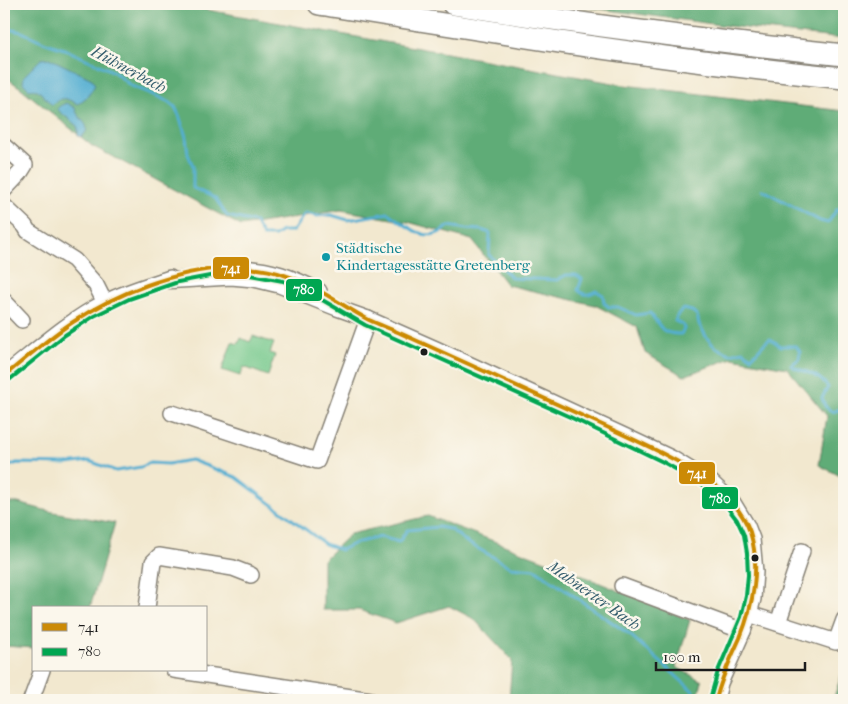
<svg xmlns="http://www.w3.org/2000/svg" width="848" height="704" viewBox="0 0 848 704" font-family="'IM FELL French Canon',serif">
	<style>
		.green { fill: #73c88b; stroke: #487254 }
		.forest { fill: #5eac77; stroke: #3d644a }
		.water { fill: #54afd2; stroke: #386677 }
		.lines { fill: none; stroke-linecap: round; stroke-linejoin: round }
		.stream { stroke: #54afd2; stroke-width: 3 }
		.minor-casing { stroke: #878276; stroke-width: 18 }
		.highway-casing { stroke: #878276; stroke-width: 24 }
		.minor { stroke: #fff; stroke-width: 15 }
		.highway { stroke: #fff; stroke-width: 21 }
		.bus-1-casing { stroke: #fbf7ec; stroke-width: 8 }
		.bus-2-casing { stroke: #fbf7ec; stroke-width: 8 }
		.bus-1 { stroke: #cb8a06; stroke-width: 4 }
		.bus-2 { stroke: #00a651; stroke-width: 4 }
		.culture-dot { fill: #0f9aa8; stroke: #fbf7ec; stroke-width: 2 }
		.bus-dot { fill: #1c1c1c; stroke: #fbf7ec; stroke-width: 2 }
		.labels { text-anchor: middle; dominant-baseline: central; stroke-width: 5; stroke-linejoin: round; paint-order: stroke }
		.culture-label { font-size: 15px; fill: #0d838f; stroke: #fbf7ec; text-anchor: start }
		.water-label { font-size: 16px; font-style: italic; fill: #355e6e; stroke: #fbf7ec }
		.line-badge { stroke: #fbf7ec; stroke-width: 2 }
		.badge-label { font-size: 14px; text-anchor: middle; font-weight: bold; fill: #fff }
	</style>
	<rect width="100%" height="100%" fill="#fbf7ec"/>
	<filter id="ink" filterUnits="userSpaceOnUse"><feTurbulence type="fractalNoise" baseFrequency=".02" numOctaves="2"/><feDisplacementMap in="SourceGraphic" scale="10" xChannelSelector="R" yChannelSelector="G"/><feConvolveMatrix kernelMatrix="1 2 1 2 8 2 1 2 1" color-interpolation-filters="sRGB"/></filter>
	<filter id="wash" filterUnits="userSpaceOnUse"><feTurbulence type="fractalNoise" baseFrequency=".0096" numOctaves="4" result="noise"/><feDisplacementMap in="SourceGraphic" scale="20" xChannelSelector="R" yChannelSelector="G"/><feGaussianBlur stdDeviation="1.12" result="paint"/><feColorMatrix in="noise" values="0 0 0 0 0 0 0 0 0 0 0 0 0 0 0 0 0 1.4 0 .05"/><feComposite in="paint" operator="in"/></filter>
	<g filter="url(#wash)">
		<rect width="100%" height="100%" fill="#f2e8cf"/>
		<polygon class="green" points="253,336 274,343 270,353 275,355 268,376 244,367 240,376 222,370 232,342 238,344 241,338 250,342"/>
		<g class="forest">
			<polygon points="4,4 174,4 624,85 844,111 844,478 819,465 827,416 787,368 732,358 684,376 645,353 637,327 595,305 507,285 472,240 408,222 341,210 241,226 134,168 92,146 22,89 4,76"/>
			<polygon points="563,4 844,4 844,39 728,26"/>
			<polygon points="4,503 18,503 48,511 115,523 90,608 34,608 34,648 4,646"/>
			<polygon points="428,516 551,563 690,620 676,667 702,681 697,700 509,700 512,660 474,619 449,606 396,623 359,610 323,610 323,560 350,534"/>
			<polygon points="844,667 844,700 833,700"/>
		</g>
		<g class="water">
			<path d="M49,58L92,79L95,85L88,96L78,104C66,99 63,95 52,105L38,90L29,89L23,83L24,76L41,59Z"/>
			<path d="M66,103L70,105L75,108C77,120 96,126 81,137L78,136V130L77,126L57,109L60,106Z"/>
		</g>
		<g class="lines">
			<g class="stream">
				<path d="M4,28L22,32L46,43L64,49L104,67L114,72L131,86L154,95L169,102L175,107L179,115L186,137L188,154L193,166V188L215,198L227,216L255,222L263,236H275L282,231H293L305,213L317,216L331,215L348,220L388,213C400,221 420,239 435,234C440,233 445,229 449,226L466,229L481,230L490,233L489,255L512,278L557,280L566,275H576L582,279L578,290C584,296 589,295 596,291L603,295L604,303L609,307H618L636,315L650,313C662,327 659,334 681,334L684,329L683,325L675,321L678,314L683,309L692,311L697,315L699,324L707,338L715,347L730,354L743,351L751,357C759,351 762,344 770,339L781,346H796L800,352L799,359L791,365C796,369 801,370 807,372C815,375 823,380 828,387L822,398L825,406L832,412L844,408"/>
				<polyline points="763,190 820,221 828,223 837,209 842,209 844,212"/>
				<path d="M844,437C842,442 842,445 844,449"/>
				<polyline points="4,468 17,463 67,464 89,461 116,471 141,467 150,463 168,464 191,460 236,477 325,544 341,550 355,543 380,537 399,542 407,530 438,527 450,529 468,543 511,567 535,569 629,634 693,691"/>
			</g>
		</g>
	</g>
	<g filter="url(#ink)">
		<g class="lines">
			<defs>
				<g id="minor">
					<polyline points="4,146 25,165 20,173 4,190"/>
					<polyline points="4,206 25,226 28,231 74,260 96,285 105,303"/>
					<path d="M239,268C271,269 291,277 319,291"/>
					<polyline points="162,281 231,277 254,279 279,285 337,308 368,319 436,349 633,440 671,458 712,483 733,503 747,526 752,539 755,572 753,599 749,614 743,631 720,683 716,700"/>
					<polyline points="4,301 22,320"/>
					<path d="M4,376C36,351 67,322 104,303C125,292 148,286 170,278"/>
					<polyline points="172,413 317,461 368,319"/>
					<polyline points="622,586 743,631"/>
					<polyline points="147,608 153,562 159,556 233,568 251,575"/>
					<polyline points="749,614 836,642 844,620"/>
					<polyline points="778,623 802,551"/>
					<polyline points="174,670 371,700"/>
					<polyline points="31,700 42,670"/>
				</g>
				<g id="highway">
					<path d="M319,4C494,32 668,61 844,78"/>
					<path d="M453,4C583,25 713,41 844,55"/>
				</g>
			</defs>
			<use href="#minor" class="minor-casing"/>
			<use href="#highway" class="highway-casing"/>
			<use href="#minor" class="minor"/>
			<use href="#highway" class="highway"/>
			<defs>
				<path id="bus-1" d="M4,376C27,358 48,338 73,322C115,294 176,270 227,268C247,267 268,269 287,276C317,286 341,305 369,320C380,325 391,329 402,334C466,363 531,392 594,421C632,439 675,457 709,481C726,493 743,512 750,532C761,566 753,606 740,638C731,658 721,678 716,700"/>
				<polyline id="bus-2" points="8,381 65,335 94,316 129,299 178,282 215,275 250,275 283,281 307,291 365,325 570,417 663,462 702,484 721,499 737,520 744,535 747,553 748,575 746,596 741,617 718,671 710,699"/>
			</defs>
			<use href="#bus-1" class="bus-1-casing"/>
			<use href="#bus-2" class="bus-2-casing"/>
			<use href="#bus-1" class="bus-1"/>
			<use href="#bus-2" class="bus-2"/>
		</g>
	</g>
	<circle class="culture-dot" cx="326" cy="257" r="5"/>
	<g class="bus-dot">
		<circle cx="424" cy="352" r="4.5"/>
		<circle cx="755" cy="558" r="4.5"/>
	</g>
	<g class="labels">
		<g class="culture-label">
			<text x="336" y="248">Städtische<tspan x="336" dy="17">Kindertagesstätte Gretenberg</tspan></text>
		</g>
		<g class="water-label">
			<text transform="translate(129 69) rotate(28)">Hühnerbach</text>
			<text transform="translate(594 595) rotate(35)">Mahnerter Bach</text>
		</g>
	</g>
	<g class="line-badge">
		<rect x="212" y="256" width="38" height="24" rx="5" fill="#cb8a06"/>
		<rect x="285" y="278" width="38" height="24" rx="5" fill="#00a651"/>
		<rect x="678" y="461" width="38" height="24" rx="5" fill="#cb8a06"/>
		<rect x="701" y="486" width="38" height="24" rx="5" fill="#00a651"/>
	</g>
	<g class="badge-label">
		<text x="231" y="273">741</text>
		<text x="304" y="294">780</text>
		<text x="697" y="478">741</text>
		<text x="720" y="503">780</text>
	</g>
	<rect width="848" height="704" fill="none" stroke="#fbf7ec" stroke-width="20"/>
	<rect x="32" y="606" width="175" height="65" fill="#fbf7ec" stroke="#a29f99"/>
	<rect x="42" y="623" width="25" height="8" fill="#cb8a06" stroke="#a29f99"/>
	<text x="78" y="632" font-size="15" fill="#1c1c1c">741</text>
	<rect x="42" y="648" width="25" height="8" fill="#00a651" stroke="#a29f99"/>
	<text x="78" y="656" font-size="15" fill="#1c1c1c">780</text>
	<path d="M656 662v8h149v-8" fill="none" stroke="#1c1c1c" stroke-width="2.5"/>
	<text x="663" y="662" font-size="15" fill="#1c1c1c" stroke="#fbf7ec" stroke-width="4" paint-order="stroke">100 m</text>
</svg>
